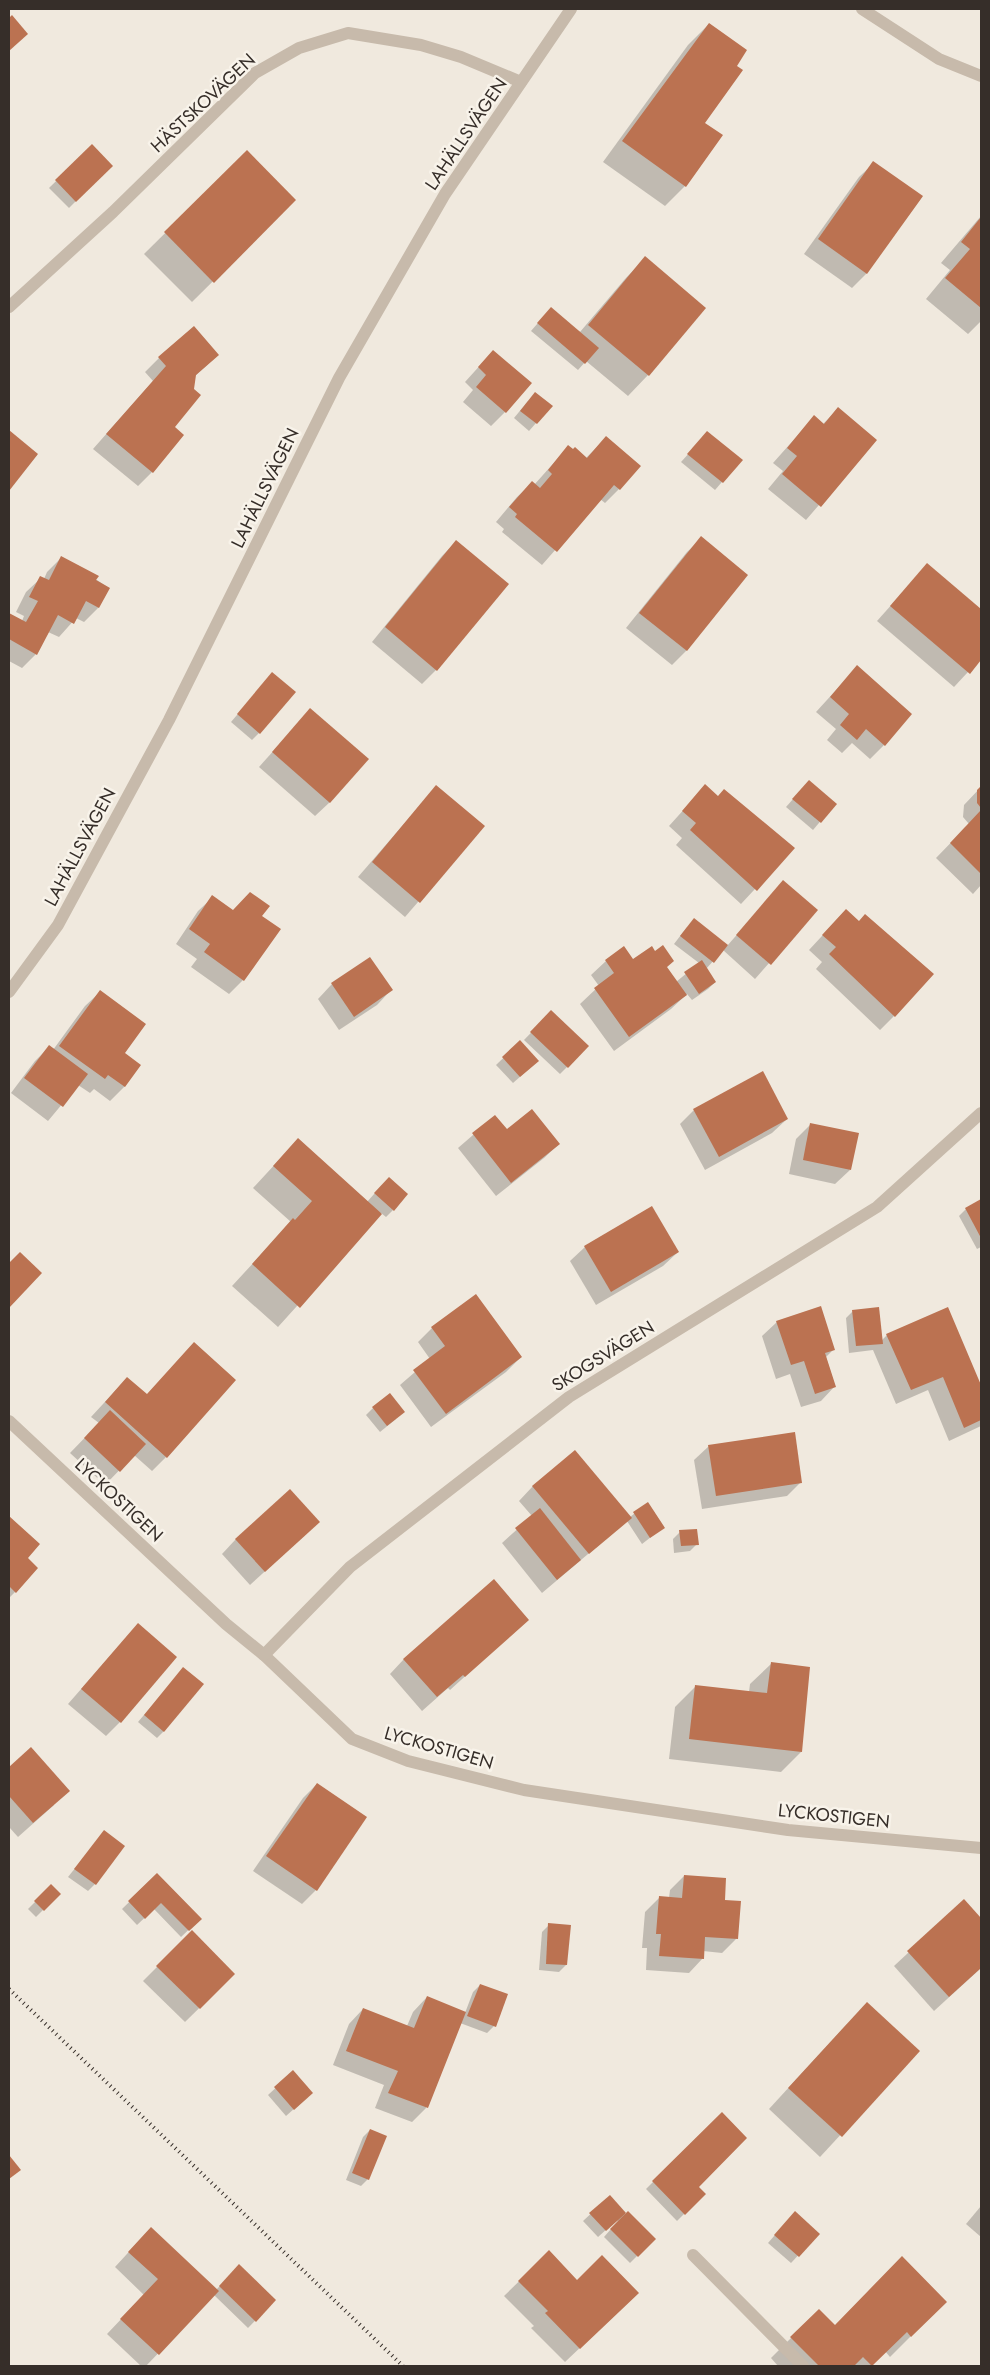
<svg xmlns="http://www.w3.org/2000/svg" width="990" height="2375" viewBox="0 0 990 2375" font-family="Jost,sans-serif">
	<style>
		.shadow { fill: #0003 }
		.building { fill: #bb7251 }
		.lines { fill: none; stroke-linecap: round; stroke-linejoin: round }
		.minor { stroke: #c7baab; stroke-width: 12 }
		.tertiary { stroke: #c7baab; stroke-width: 12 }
		.rail { stroke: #362e29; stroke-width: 4; stroke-dasharray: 1 4; stroke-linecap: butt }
		.labels { text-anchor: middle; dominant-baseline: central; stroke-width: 5; stroke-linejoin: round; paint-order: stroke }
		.street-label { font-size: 18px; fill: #362e29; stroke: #f8f3ea }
	</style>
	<rect width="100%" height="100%" fill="#f0e9de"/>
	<g class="shadow">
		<polygon points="709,24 685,186 665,206 603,162 688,45"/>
		<polygon points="92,146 111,166 69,208 49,188"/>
		<polygon points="247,152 295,200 192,302 144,254"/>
		<polygon points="874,163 922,197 866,274 852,288 804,254 859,177"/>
		<polygon points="981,216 981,321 968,334 926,299 950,270 941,263"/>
		<polygon points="645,258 648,375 628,396 586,361 578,370 531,331 544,316 580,332 625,279"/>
		<polygon points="493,351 505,412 491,426 463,402 473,390 465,382"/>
		<polygon points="218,355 194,377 152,472 138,486 93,449 153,381 145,372 159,358"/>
		<polygon points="528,401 551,406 529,431 514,418"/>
		<polygon points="838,409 875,440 806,520 768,489 783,471 773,463 814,417 823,424"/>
		<polygon points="9,431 37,455 9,489"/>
		<polygon points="606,438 619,489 605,503 600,499 542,565 502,532 504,529 496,522 517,497 532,483 534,485 568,447 586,458"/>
		<polygon points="701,440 741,460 715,490 681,462"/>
		<polygon points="702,538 747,575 686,651 672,665 626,628 687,552"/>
		<polygon points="456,542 436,670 422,684 372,642 442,556"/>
		<polygon points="62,557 109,588 98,608 84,622 76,618 59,637 48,632 36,654 22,668 9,661 9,614 22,621 24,616 16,612 26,592 41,578 44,579 47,572"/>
		<polygon points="927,565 981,611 981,658 954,687 877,621"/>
		<polygon points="857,667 884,745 870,759 852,743 842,753 827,740 836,729 816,712"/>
		<polygon points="266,681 259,733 252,740 231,722"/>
		<polygon points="310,710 330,802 315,816 259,767"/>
		<polygon points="705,786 718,798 793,848 741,904 676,845 682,838 669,826"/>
		<polygon points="436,787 484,826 405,917 358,877"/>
		<polygon points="981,787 981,885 973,894 936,858 969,824 963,817 964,805"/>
		<polygon points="802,789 835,804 813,830 786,807"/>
		<polygon points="783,882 816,910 755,979 723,950 706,969 715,982 708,989 692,1000 687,994 671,1009 614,1051 580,1004 599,986 591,975 606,961 624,948 633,961 666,968 676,982 699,963 674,944 687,927 727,946"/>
		<polygon points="213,897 233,911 261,916 243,980 229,994 191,967 197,959 176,944 198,911"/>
		<polygon points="846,910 894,1016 880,1030 816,969 822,962 809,950"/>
		<polygon points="332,984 391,990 377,1005 339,1030 318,999"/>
		<polygon points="100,992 123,1053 125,1086 110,1101 94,1089 90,1093 78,1085 48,1121 11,1093 35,1061 49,1047 53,1050 85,1006"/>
		<polygon points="551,1012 588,1046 560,1074 524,1040"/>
		<polygon points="520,1042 530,1068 513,1083 496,1065"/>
		<polygon points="694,1110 787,1119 772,1133 705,1170 680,1124"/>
		<polygon points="495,1116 506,1130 559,1144 544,1158 496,1196 458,1148"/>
		<polygon points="810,1125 850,1170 835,1184 789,1174 796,1139"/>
		<polygon points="278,1161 367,1202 382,1185 393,1210 386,1217 381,1213 278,1327 232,1286 291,1222 253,1188"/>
		<polygon points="981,1200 981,1247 977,1249 959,1216 966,1209"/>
		<polygon points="585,1247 678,1252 663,1266 596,1305 570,1261"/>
		<polygon points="947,1309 981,1388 981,1426 949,1441 928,1390 896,1404 873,1350 849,1353 846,1318 853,1311 881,1341 887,1335"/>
		<polygon points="777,1322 834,1349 826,1357 835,1386 821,1401 801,1407 790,1374 776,1379 762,1336"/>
		<polygon points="432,1328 521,1357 506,1372 431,1427 400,1385 430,1359 418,1342"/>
		<polygon points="127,1378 166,1457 152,1471 134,1455 105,1485 70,1453 99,1423 91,1417"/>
		<polygon points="373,1408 396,1419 380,1432 366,1415"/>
		<polygon points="709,1446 801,1482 787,1496 702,1509 694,1460"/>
		<polygon points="533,1486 630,1517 648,1503 664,1527 642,1544 627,1521 542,1593 502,1543 532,1516 519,1501"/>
		<polygon points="9,1519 39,1544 26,1558 15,1592 9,1598"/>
		<polygon points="680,1532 697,1544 690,1551 674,1553 673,1539"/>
		<polygon points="304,1536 250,1585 222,1554 236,1539"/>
		<polygon points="527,1620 450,1690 448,1688 422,1711 390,1674 404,1659"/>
		<polygon points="138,1624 120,1722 106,1736 68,1704"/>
		<polygon points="771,1664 801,1752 781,1772 669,1759 675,1707 696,1686 749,1692 750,1684"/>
		<polygon points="177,1676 164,1731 157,1738 138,1722"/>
		<polygon points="31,1749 54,1805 18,1837 9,1827 9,1768"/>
		<polygon points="317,1784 316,1890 302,1904 253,1871 303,1798"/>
		<polygon points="104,1832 95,1884 88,1891 68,1877"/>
		<polygon points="157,1875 200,1919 181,1937 154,1909 137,1925 122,1909"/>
		<polygon points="684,1876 724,1901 736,1939 722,1953 703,1951 703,1958 689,1973 646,1970 647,1948 642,1948 645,1912 660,1897 669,1898 670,1890"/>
		<polygon points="51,1886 59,1894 36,1917 28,1909"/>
		<polygon points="964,1901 981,1920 981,1968 934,2011 894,1966"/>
		<polygon points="549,1925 566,1965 559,1972 539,1970 542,1932"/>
		<polygon points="192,1932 234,1974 185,2022 143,1981"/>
		<polygon points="480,1985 494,2026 487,2033 460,2023 426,2108 412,2122 375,2108 384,2085 333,2065 349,2024 363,2009 407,2026 413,2012 427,1997 465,2013 473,1992"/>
		<polygon points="847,2024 918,2051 820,2157 769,2109"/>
		<polygon points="293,2072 304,2100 286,2116 268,2095"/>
		<polygon points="370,2130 368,2179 361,2186 346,2180 363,2137"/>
		<polygon points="674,2161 704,2194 677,2221 646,2189"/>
		<polygon points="610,2196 626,2215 654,2239 630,2263 604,2237 618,2221 617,2220 598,2237 583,2221"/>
		<polygon points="981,2206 981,2237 966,2224"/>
		<polygon points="788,2220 818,2234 791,2263 768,2243"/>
		<polygon points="137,2243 216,2290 239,2266 275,2300 248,2328 214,2295 146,2366 141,2366 107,2334 144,2295 115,2267"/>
		<polygon points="549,2252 577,2282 623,2307 565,2362 531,2328 534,2326 504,2296"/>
		<polygon points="945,2302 890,2357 885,2351 870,2366 778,2366 771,2358 819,2310 835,2327"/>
	</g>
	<g class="building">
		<polygon points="12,15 28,34 9,51 9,18"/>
		<polygon points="709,23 747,50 737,66 743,70 705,123 723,135 686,187 622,141"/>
		<polygon points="92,144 113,166 76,202 55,180"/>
		<polygon points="247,150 296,200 214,283 164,232"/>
		<polygon points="873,161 923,196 867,274 818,239"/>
		<polygon points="981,217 981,308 945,278 970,249 961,242"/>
		<polygon points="645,256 706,308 649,376 588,325"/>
		<polygon points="551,307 599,348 585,364 537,323"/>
		<polygon points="194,326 219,355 196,375 194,389 201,395 175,427 184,435 153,473 106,434 166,366 158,357"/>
		<polygon points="493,350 532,383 506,413 476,387 486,375 478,367"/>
		<polygon points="535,392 553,406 537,424 520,411"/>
		<polygon points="838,407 877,440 821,507 782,474 797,456 787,448 814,415 824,424"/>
		<polygon points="9,430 38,454 9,491"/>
		<polygon points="707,431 743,460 723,483 687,454"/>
		<polygon points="606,436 641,466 620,490 614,485 557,552 515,517 517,514 509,507 532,481 540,488 552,474 548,470 568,445 573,449 575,447 587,458"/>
		<polygon points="701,536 748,575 687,651 639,613"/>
		<polygon points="456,540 509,584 437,671 385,627"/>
		<polygon points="61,556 99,576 96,580 110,588 99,608 86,601 74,624 58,615 37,655 9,639 9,613 26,622 38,601 29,597 40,576 49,580"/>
		<polygon points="927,563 981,609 981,660 970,674 890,606"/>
		<polygon points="857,665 912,714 885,746 866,729 857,740 840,725 849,714 830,697"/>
		<polygon points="272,672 296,692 260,734 237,714"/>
		<polygon points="310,708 369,759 330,803 272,752"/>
		<polygon points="809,780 837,804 821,823 792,799"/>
		<polygon points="705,784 718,796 724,789 795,848 757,891 690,830 696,823 682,811"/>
		<polygon points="436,785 485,826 420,903 372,862"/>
		<polygon points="981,786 981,808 977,803 977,790"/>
		<polygon points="981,810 981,874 950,843"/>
		<polygon points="783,880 818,910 771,965 736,935"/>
		<polygon points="250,892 270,906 262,916 281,929 244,981 204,952 210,944 189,929 212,895 233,910"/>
		<polygon points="846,909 859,921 865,914 934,974 895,1017 829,954 836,947 822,935"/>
		<polygon points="694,918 728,945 714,963 680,936"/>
		<polygon points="663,945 674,961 667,967 687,995 629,1037 594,988 614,973 605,960 624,946 633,959 652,946 655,951"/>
		<polygon points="370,957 393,990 354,1017 331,983"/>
		<polygon points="702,960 716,982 699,994 684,972"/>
		<polygon points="100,990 146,1024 125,1053 141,1065 125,1087 108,1075 105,1079 59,1046"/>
		<polygon points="551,1010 589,1046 568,1068 530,1032"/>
		<polygon points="520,1040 539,1061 520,1077 502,1057"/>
		<polygon points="49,1045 88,1074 63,1107 24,1078"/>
		<polygon points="763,1071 788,1119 719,1157 693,1109"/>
		<polygon points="532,1109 560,1144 511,1183 472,1133 495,1115 507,1129"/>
		<polygon points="810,1123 859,1133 851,1170 803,1160"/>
		<polygon points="298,1138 382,1214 300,1308 252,1264 293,1218 295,1220 312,1201 273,1166"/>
		<polygon points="389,1177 408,1194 394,1211 374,1193"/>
		<polygon points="981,1199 981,1238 965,1208"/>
		<polygon points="652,1206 679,1252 611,1292 584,1246"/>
		<polygon points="20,1252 42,1273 9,1308 9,1263"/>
		<polygon points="476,1294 522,1357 446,1414 413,1370 445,1346 431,1327"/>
		<polygon points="821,1306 835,1350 825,1353 836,1387 815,1394 804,1361 791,1365 776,1321"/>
		<polygon points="879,1307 883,1344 856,1346 852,1310"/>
		<polygon points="948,1307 981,1385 981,1420 964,1428 943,1377 911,1390 886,1334"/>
		<polygon points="194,1342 236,1380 167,1458 105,1402 127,1377 147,1394"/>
		<polygon points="390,1393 405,1412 387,1426 372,1407"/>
		<polygon points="110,1410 146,1444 120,1472 84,1438"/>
		<polygon points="795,1432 802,1483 716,1496 708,1445"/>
		<polygon points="575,1450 632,1518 589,1554 532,1486"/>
		<polygon points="290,1489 320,1522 265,1572 235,1539"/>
		<polygon points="648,1502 665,1528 650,1538 633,1512"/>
		<polygon points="540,1508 581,1560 557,1580 515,1528"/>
		<polygon points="9,1516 40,1544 28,1558 38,1568 16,1593 9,1586"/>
		<polygon points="697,1529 699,1545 681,1546 679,1530"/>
		<polygon points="494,1579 529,1620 465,1677 463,1675 437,1697 403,1659"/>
		<polygon points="138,1623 177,1657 121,1723 81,1689"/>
		<polygon points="771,1662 810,1667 802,1752 689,1739 695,1685 767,1693"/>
		<polygon points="183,1667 204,1684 164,1732 144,1715"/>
		<polygon points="31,1747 70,1791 33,1823 9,1796 9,1767"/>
		<polygon points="317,1783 367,1817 317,1891 266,1856"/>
		<polygon points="104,1830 125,1846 96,1885 74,1869"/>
		<polygon points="157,1873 202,1919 189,1931 161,1903 145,1919 128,1901"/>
		<polygon points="684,1875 726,1878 725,1900 741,1901 738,1939 705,1937 704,1959 659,1956 661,1934 656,1934 659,1896 682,1898"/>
		<polygon points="51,1884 61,1894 44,1911 34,1901"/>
		<polygon points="964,1899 981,1918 981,1968 949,1997 907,1951"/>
		<polygon points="548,1923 571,1925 567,1965 546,1964"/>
		<polygon points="192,1930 235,1974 200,2009 156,1966"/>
		<polygon points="480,1984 508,1994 496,2027 467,2016"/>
		<polygon points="427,1996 466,2012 428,2108 388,2093 398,2071 346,2051 363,2008 414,2028"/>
		<polygon points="867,2002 920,2051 842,2137 788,2088"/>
		<polygon points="293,2070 313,2093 294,2110 274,2087"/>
		<polygon points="722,2112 747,2138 699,2187 706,2194 685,2215 652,2181"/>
		<polygon points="370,2129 387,2136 369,2180 352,2173"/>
		<polygon points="9,2155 21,2170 9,2179"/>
		<polygon points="610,2195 626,2213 606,2231 589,2213"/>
		<polygon points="628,2211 656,2239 638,2257 610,2229"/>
		<polygon points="795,2211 820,2234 799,2257 774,2235"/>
		<polygon points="151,2227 219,2291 159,2355 120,2319 158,2279 128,2252"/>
		<polygon points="549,2250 577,2280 602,2255 639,2293 580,2349 545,2313 548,2311 518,2281"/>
		<polygon points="902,2256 947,2302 911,2337 907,2332 872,2366 863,2357 854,2366 819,2366 790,2337 819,2309 835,2325"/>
		<polygon points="239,2264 276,2300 256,2322 219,2286"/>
	</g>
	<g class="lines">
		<g class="minor">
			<polyline points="862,9 939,59 981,76"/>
			<polyline points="9,307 113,212 255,73 299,48 348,33 421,45 461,57 521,82"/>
			<polyline points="9,1421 226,1624 264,1655 352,1739 408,1761 524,1790 788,1830 981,1848"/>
			<polyline points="264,1655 350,1567 569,1397 877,1207 981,1113"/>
			<polyline points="693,2255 803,2366"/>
		</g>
		<polyline class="tertiary" points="9,992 58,925 169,720 339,378 445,194 571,9"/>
		<polyline class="rail" points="9,1989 403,2366"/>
	</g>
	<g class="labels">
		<g class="street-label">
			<text transform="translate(203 103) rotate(-43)">HÄSTSKOVÄGEN</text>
			<text transform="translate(466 134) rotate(-56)">LAHÄLLSVÄGEN</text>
			<text transform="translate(265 488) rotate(-64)">LAHÄLLSVÄGEN</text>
			<text transform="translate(80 847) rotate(-62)">LAHÄLLSVÄGEN</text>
			<text transform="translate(603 1356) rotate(-32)">SKOGSVÄGEN</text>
			<text transform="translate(119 1500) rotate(43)">LYCKOSTIGEN</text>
			<text transform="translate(439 1748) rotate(16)">LYCKOSTIGEN</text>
			<text transform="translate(834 1816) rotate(6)">LYCKOSTIGEN</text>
		</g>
	</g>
	<rect width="990" height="2375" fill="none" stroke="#362e29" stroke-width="20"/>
</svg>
